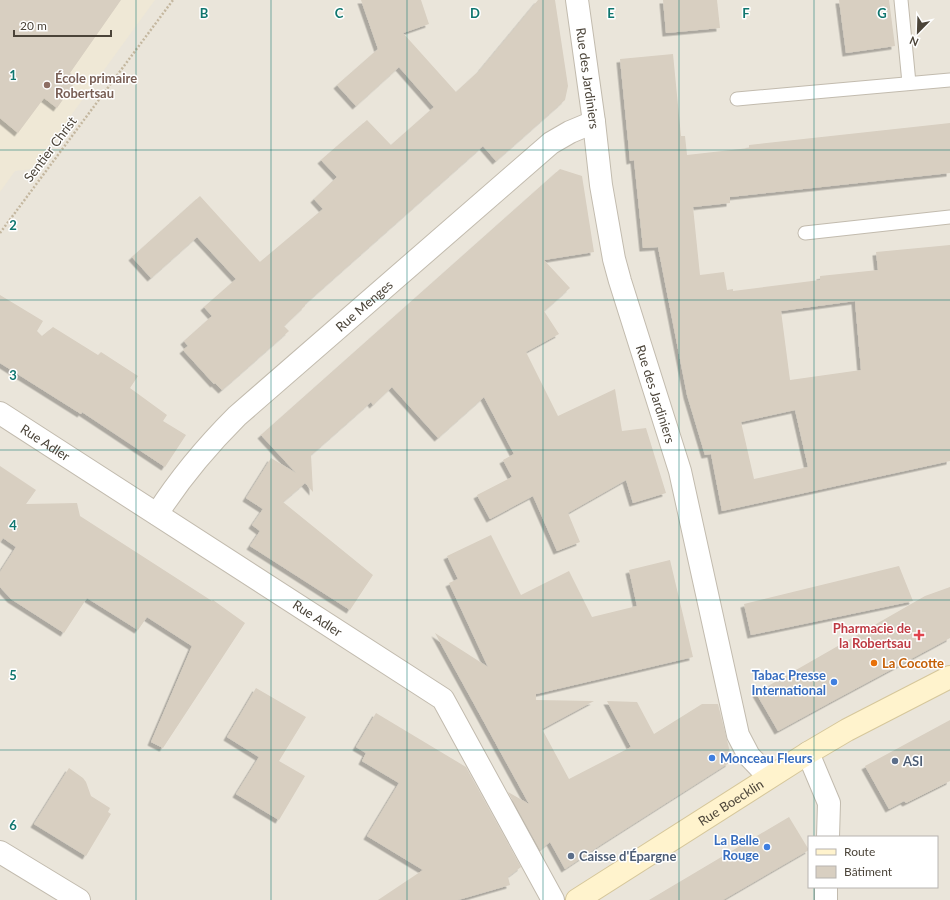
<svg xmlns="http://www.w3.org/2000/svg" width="950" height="900" viewBox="0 0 950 900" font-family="Lato,sans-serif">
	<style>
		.residential { fill: #eae5da; fill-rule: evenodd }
		.education { fill: #efe8d6 }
		.building { fill: #d8cfc1; fill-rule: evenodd; filter: url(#shadow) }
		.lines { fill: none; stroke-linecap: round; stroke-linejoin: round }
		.service-casing { stroke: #c2bbae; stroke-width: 15 }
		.minor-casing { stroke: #c2bbae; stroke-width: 24 }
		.secondary-casing { stroke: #d6c79b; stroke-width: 24 }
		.path { stroke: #c4b79f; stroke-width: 2.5; stroke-dasharray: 2 2; stroke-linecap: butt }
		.service { stroke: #fff; stroke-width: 13 }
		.minor { stroke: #fff; stroke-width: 22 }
		.secondary { stroke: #fff3cd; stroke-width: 22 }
		.grid { fill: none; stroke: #0f766e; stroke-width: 1; stroke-opacity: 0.55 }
		.education-dot { fill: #8d6e63; stroke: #fff; stroke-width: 1.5 }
		.health-dot { fill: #e0444e; stroke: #fff; stroke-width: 1.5 }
		.food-dot { fill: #e8710a; stroke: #fff; stroke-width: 1.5 }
		.shop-dot { fill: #3f7fe0; stroke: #fff; stroke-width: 1.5 }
		.service-dot { fill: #5c6f8a; stroke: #fff; stroke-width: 1.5 }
		.labels { text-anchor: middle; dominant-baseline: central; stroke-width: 3; stroke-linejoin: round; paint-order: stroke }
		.education-label { font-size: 13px; font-weight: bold; fill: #785e54; stroke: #fff; text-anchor: start }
		.street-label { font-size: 13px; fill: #4b4439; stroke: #fff }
		.health-label { font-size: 13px; font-weight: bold; fill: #be3a42; stroke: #fff; text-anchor: end }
		.food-label { font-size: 13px; font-weight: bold; fill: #c56008; stroke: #fff; text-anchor: start }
		.shop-label { font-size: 13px; font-weight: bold; fill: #366cbe; stroke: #fff; text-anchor: end }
		.service-label { font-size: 13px; font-weight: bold; fill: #4e5e75; stroke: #fff; text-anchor: start }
		.grid-label { font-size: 13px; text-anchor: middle; font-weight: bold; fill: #0f766e; stroke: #fff; stroke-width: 3; stroke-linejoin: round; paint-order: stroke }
	</style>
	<defs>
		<filter id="shadow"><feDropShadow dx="-3.5" dy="3.5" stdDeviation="0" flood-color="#0004"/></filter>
	</defs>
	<rect width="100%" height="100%" fill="#f6f3ec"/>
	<path class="residential" d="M0,0H950V900H0ZM809,837H937V887H809Z"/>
	<polygon class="education" points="0,0 155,0 32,169 15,171 0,192"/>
	<g class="building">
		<polygon points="0,0 121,0 70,73 78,78 57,108 44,98 18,133 0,118"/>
		<polygon points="361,0 421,0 429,24 403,33 456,92 480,70 538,0 555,0 568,86 565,100 496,161 483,146 305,304 305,306 284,326 289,331 222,390 215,383 214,384 183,350 188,346 184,341 212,316 204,307 236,279 197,237 151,278 132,257 200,196 260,262 323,209 314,199 337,177 321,160 367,120 391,145 434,107 399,67 356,106 337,85 378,49"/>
		<polygon points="663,0 717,0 720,28 666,33"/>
		<polygon points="839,0 889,0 895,46 846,53"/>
		<path d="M673,54L681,136H685L687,155L749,148V145L950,123V173L730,197V203L693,207L700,275L724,272L727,290L733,289V291L820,280V276L878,270L876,252L950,245V461L722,511L711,454L705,455L687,395L658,247L643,248L634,160L630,161L620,59ZM855,301L861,370L790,380L781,311ZM795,410L808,467L754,479L741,422Z"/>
		<polygon points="560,169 582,176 594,252 544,260 570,288 544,311 559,334 526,352 558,416 615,389 622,431 646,428 666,493 633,503 626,480 568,513 580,542 557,551 533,496 490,519 477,495 512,477 503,460 514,454 484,397 438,438 392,387 373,405 371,402 311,455 313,492 305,483 283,502 373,575 350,610 250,546 260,531 252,525 263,509 246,498 271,458 296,473 261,435"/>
		<polygon points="0,295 43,321 37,331 42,336 53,327 98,355 101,352 138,376 130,388 167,415 163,421 186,435 165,467 82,412 81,414 0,363"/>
		<polygon points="0,466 36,490 26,504 77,503 80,516 212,601 213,600 245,623 163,748 151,742 192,646 147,617 138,630 87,598 64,633 11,599 0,587 0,572 16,547 3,538 0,543"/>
		<polygon points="491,535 521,595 569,571 592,617 637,606 629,570 670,560 693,657 536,694 536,700 594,701 542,729 569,779 631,747 607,701 637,702 654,734 702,704 718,704 730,752 729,763 602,844 565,869 550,842 540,850 508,792 529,804 435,633 488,667 449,583 458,579 447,556"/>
		<polygon points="899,566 913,601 751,635 744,604"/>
		<polygon points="950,587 950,638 831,702 778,731 756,693 925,596"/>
		<polygon points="256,688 306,717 279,761 305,776 279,820 236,794 259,757 227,737"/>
		<polygon points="376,713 466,767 521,867 508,877 510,885 458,900 378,900 423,870 367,836 399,783 362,761 366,753 356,747"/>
		<polygon points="950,720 950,781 906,803 904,801 889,809 865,766"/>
		<polygon points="69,768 83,778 86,782 91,796 110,808 108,812 111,814 86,856 34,824"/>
		<polygon points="789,817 809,850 723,900 649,900"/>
	</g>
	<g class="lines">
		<defs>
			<g id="service">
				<polyline points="901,0 909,83"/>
				<polyline points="737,99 950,80"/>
				<polyline points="805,233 950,217"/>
			</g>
			<g id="minor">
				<path id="s1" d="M577,0L594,122L601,185L614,259L620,281L680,471L738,735L749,756L769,777"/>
				<path id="s2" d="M0,413L443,699L553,900"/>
				<path id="s3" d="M157,514C180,478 207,446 237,416L551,143L570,132L594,122"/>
				<polyline points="808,753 829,803 828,837"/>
				<polyline points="0,852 79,900"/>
				<polyline points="826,900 826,887"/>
			</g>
			<g id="secondary">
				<path id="s4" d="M577,900L808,753L847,730L950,677"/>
			</g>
		</defs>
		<use href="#service" class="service-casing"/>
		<use href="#minor" class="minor-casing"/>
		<use href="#secondary" class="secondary-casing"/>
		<polyline class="path" points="0,233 173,0"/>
		<use href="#service" class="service"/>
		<use href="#minor" class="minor"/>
		<use href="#secondary" class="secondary"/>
	</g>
	<path class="grid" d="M136,0V900M271,0V900M407,0V900M543,0V900M679,0V900M814,0V837M0,150H950M0,300H950M0,450H950M0,600H950M0,750H950M814,887V900"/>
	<circle class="education-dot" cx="47" cy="85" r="4"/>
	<path class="health-dot" d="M917 629h4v4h4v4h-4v4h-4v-4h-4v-4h4z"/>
	<circle class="food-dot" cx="874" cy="663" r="4"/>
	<g class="shop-dot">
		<circle cx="834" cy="682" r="4"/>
		<circle cx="712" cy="758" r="4"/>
		<circle cx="767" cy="847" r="4"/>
	</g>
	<g class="service-dot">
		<circle cx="895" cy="761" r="4"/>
		<circle cx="571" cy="856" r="4"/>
	</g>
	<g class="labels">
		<g class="education-label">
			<text x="55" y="78">École primaire<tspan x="55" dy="15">Robertsau</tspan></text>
		</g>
		<g class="street-label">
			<text stroke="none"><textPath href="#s1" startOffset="79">Rue des Jardiniers</textPath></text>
			<text transform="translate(50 149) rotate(-53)">Sentier Christ</text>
			<text stroke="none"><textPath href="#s3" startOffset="295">Rue Menges</textPath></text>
			<text stroke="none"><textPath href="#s1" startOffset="403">Rue des Jardiniers</textPath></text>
			<text stroke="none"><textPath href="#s2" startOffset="54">Rue Adler</textPath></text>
			<text stroke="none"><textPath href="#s2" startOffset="378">Rue Adler</textPath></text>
			<text stroke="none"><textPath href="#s4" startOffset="182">Rue Boecklin</textPath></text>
		</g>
		<g class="health-label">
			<text x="911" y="628">Pharmacie de<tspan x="911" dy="15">la Robertsau</tspan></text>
		</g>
		<g class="food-label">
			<text x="882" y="663">La Cocotte</text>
		</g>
		<g class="shop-label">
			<text x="826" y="675">Tabac Presse<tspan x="826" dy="15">International</tspan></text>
			<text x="720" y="758" text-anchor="start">Monceau Fleurs</text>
			<text x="759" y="840">La Belle<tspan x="759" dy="15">Rouge</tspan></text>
		</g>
		<g class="service-label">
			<text x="903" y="761">ASI</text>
			<text x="579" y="856">Caisse d'Épargne</text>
		</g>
	</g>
	<g class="grid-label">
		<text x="204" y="18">B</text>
		<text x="339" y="18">C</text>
		<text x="475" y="18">D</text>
		<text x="611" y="18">E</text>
		<text x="746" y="18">F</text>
		<text x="882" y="18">G</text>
		<text x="13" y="80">1</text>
		<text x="13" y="230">2</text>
		<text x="13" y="380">3</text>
		<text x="13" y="530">4</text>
		<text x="13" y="680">5</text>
		<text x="13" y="830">6</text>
	</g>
	<rect x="808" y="836" width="130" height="52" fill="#ffffff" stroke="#b7b4b0"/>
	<rect x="816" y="849" width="20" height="6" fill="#fff3cd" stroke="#b7b4b0"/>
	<text x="844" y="856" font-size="12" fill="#4b4439">Route</text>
	<rect x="816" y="866" width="20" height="12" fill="#d8cfc1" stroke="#b7b4b0"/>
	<text x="844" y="876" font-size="12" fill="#4b4439">Bâtiment</text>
	<g transform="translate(918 32) rotate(203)" stroke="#ffffff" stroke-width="3" paint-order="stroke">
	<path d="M0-3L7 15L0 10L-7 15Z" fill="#4b4439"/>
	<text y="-6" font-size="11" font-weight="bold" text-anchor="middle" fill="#4b4439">N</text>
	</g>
	<path d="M14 30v6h97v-6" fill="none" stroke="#4b4439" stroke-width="2"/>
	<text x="20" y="30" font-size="12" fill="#4b4439" stroke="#ffffff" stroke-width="3" paint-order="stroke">20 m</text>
</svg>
